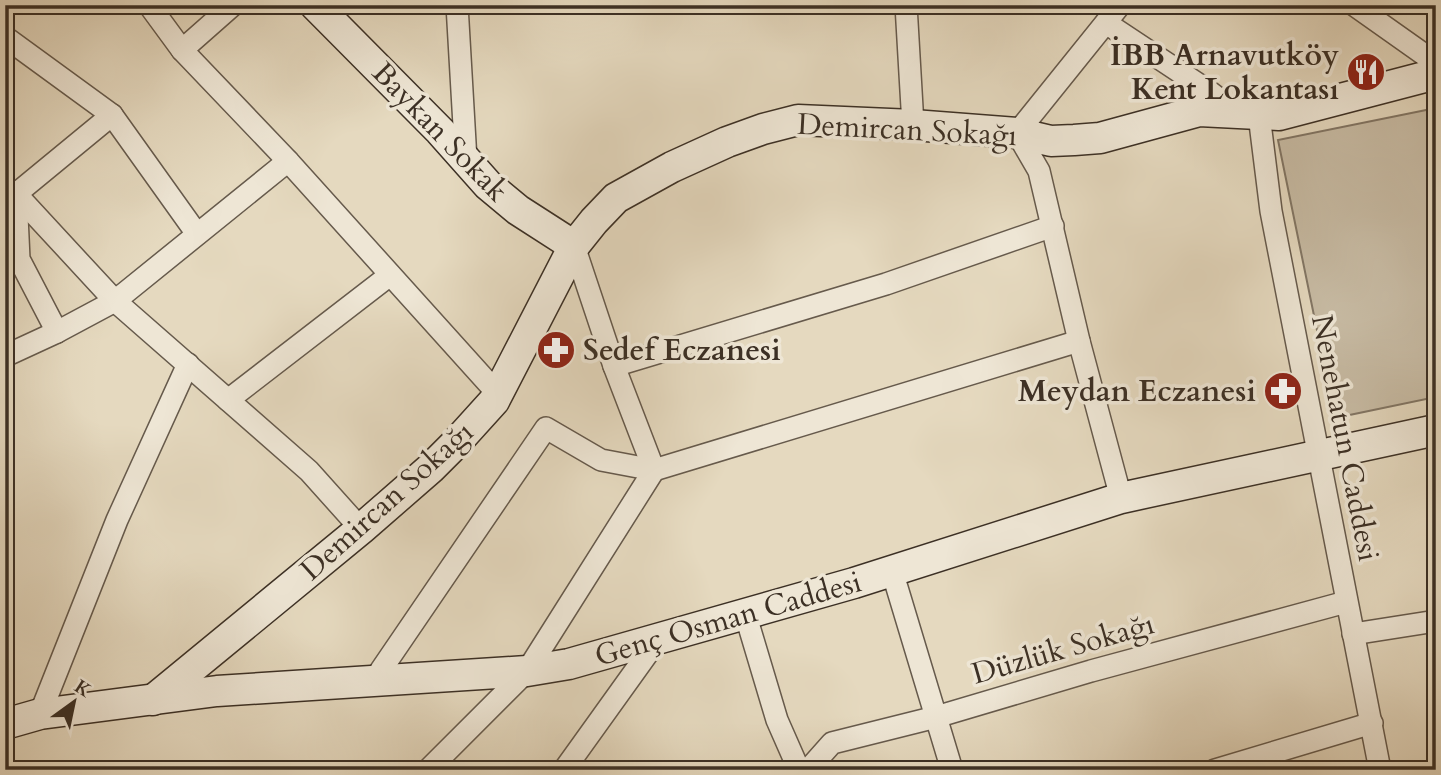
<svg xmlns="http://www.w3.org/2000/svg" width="1441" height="775" viewBox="0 0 1441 775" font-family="Cardo,serif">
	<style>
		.green { fill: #c8bca5; stroke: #827665; stroke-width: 2 }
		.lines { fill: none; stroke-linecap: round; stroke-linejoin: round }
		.street-casing { stroke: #665a4c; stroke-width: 24 }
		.secondary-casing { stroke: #3c3025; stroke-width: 33 }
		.street { stroke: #eee6d5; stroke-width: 21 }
		.secondary { stroke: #eee6d5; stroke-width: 30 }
		.labels { text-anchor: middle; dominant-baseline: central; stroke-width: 7; stroke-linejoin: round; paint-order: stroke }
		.poi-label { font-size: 30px; font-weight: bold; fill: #3c3025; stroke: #eee6d5; text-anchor: end }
		.street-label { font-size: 30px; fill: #3c3025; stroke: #eee6d5 }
	</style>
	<rect width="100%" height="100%" fill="#e5d9bf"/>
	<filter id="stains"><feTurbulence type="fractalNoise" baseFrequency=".00286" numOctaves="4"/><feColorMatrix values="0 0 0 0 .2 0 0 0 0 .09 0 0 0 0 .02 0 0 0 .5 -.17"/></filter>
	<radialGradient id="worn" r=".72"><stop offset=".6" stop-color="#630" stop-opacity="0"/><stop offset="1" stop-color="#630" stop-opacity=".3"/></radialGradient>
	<polygon class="green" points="1436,108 1436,397 1335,418 1278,140"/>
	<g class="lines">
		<defs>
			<g id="street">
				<polyline points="149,5 182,50 288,161 498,394"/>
				<polyline points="457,5 466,160"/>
				<polyline points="906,5 913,125"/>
				<polyline points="1120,5 1017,133 1039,171 1079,341 1121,498"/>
				<polyline points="1354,5 1436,63"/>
				<polyline points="1106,23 1210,92 1236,112"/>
				<polyline points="5,37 112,115 197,234"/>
				<polyline points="182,50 233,5"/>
				<polyline points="1259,115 1271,211 1380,770"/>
				<polyline points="5,187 16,194 115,301 309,471 361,529"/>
				<polyline points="57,332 19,259 16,194 112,115"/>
				<polyline points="5,356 57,332 115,301 288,161"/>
				<polyline points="614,366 886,284 1053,226"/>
				<polyline points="228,400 390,275"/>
				<polyline points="892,571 952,770"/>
				<polyline points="745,613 777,720 799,770"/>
				<polyline points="1353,634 1436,621"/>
				<polyline points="378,680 381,670 546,428 601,460 654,470 1079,341"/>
				<polyline points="40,714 117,520 188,364"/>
				<polyline points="428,770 527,671 654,470 614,366 574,246"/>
				<polyline points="564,770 658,639"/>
				<polyline points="808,770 832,743 936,717 1091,671 1346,602"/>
				<polyline points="1215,770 1372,723"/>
			</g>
			<g id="secondary">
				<polyline points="315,5 440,131 488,185 518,210 574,246"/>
				<polyline points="153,700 361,529 431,468 456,443 494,401 574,246 594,221 616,198 672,167 727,142 763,129 798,120 913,125 1017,133 1051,141 1074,140 1100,138 1199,111 1279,115 1436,74"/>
				<polyline points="5,724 40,714 217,691 527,671 569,664 854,583 1121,498 1436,430"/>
			</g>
		</defs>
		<use href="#street" class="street-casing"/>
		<use href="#secondary" class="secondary-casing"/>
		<use href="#street" class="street"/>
		<use href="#secondary" class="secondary"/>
	</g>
	<defs>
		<symbol id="restaurant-disc" viewBox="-11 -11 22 22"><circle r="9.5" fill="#8f2418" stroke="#eee6d5"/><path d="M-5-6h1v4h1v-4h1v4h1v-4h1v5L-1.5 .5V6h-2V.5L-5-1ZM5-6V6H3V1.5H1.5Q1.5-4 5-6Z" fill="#fff"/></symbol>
		<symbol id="pharmacy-disc" viewBox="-11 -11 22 22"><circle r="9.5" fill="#8f2418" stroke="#eee6d5"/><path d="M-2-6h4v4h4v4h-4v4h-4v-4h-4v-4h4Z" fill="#fff"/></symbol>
	</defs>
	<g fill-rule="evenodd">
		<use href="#restaurant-disc" x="1344" y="50" width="44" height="44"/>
		<use href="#pharmacy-disc" x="534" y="328" width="44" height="44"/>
		<use href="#pharmacy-disc" x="1261" y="369" width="44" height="44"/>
	</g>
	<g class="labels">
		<g class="poi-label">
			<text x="1339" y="55">İBB Arnavutköy<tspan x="1339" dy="34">Kent Lokantası</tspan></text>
			<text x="583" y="350" text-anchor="start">Sedef Eczanesi</text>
			<text x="1256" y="391">Meydan Eczanesi</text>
		</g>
		<g class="street-label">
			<text transform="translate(907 130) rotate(3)">Demircan Sokağı</text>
			<text transform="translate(440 132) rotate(46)">Baykan Sokak</text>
			<text transform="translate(1345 438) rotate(79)">Nenehatun Caddesi</text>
			<text transform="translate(387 501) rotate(-42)">Demircan Sokağı</text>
			<text transform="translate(728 619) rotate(-16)">Genç Osman Caddesi</text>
			<text transform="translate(1063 649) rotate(-16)">Düzlük Sokağı</text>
		</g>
	</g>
	<rect width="1441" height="775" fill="none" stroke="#e5d9bf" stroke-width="28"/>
	<rect x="7" y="7" width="1427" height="761" fill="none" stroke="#3c3025" stroke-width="3.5"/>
	<rect x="14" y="14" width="1413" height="747" fill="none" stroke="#3c3025" stroke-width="2"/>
	<g transform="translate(74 702) rotate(33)" stroke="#eee6d5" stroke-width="5" paint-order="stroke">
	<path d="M0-5L12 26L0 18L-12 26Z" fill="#3c3025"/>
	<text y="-10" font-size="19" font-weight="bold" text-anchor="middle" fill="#3c3025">K</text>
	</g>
	<rect width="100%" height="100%" filter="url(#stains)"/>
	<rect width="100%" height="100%" fill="url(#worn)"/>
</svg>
